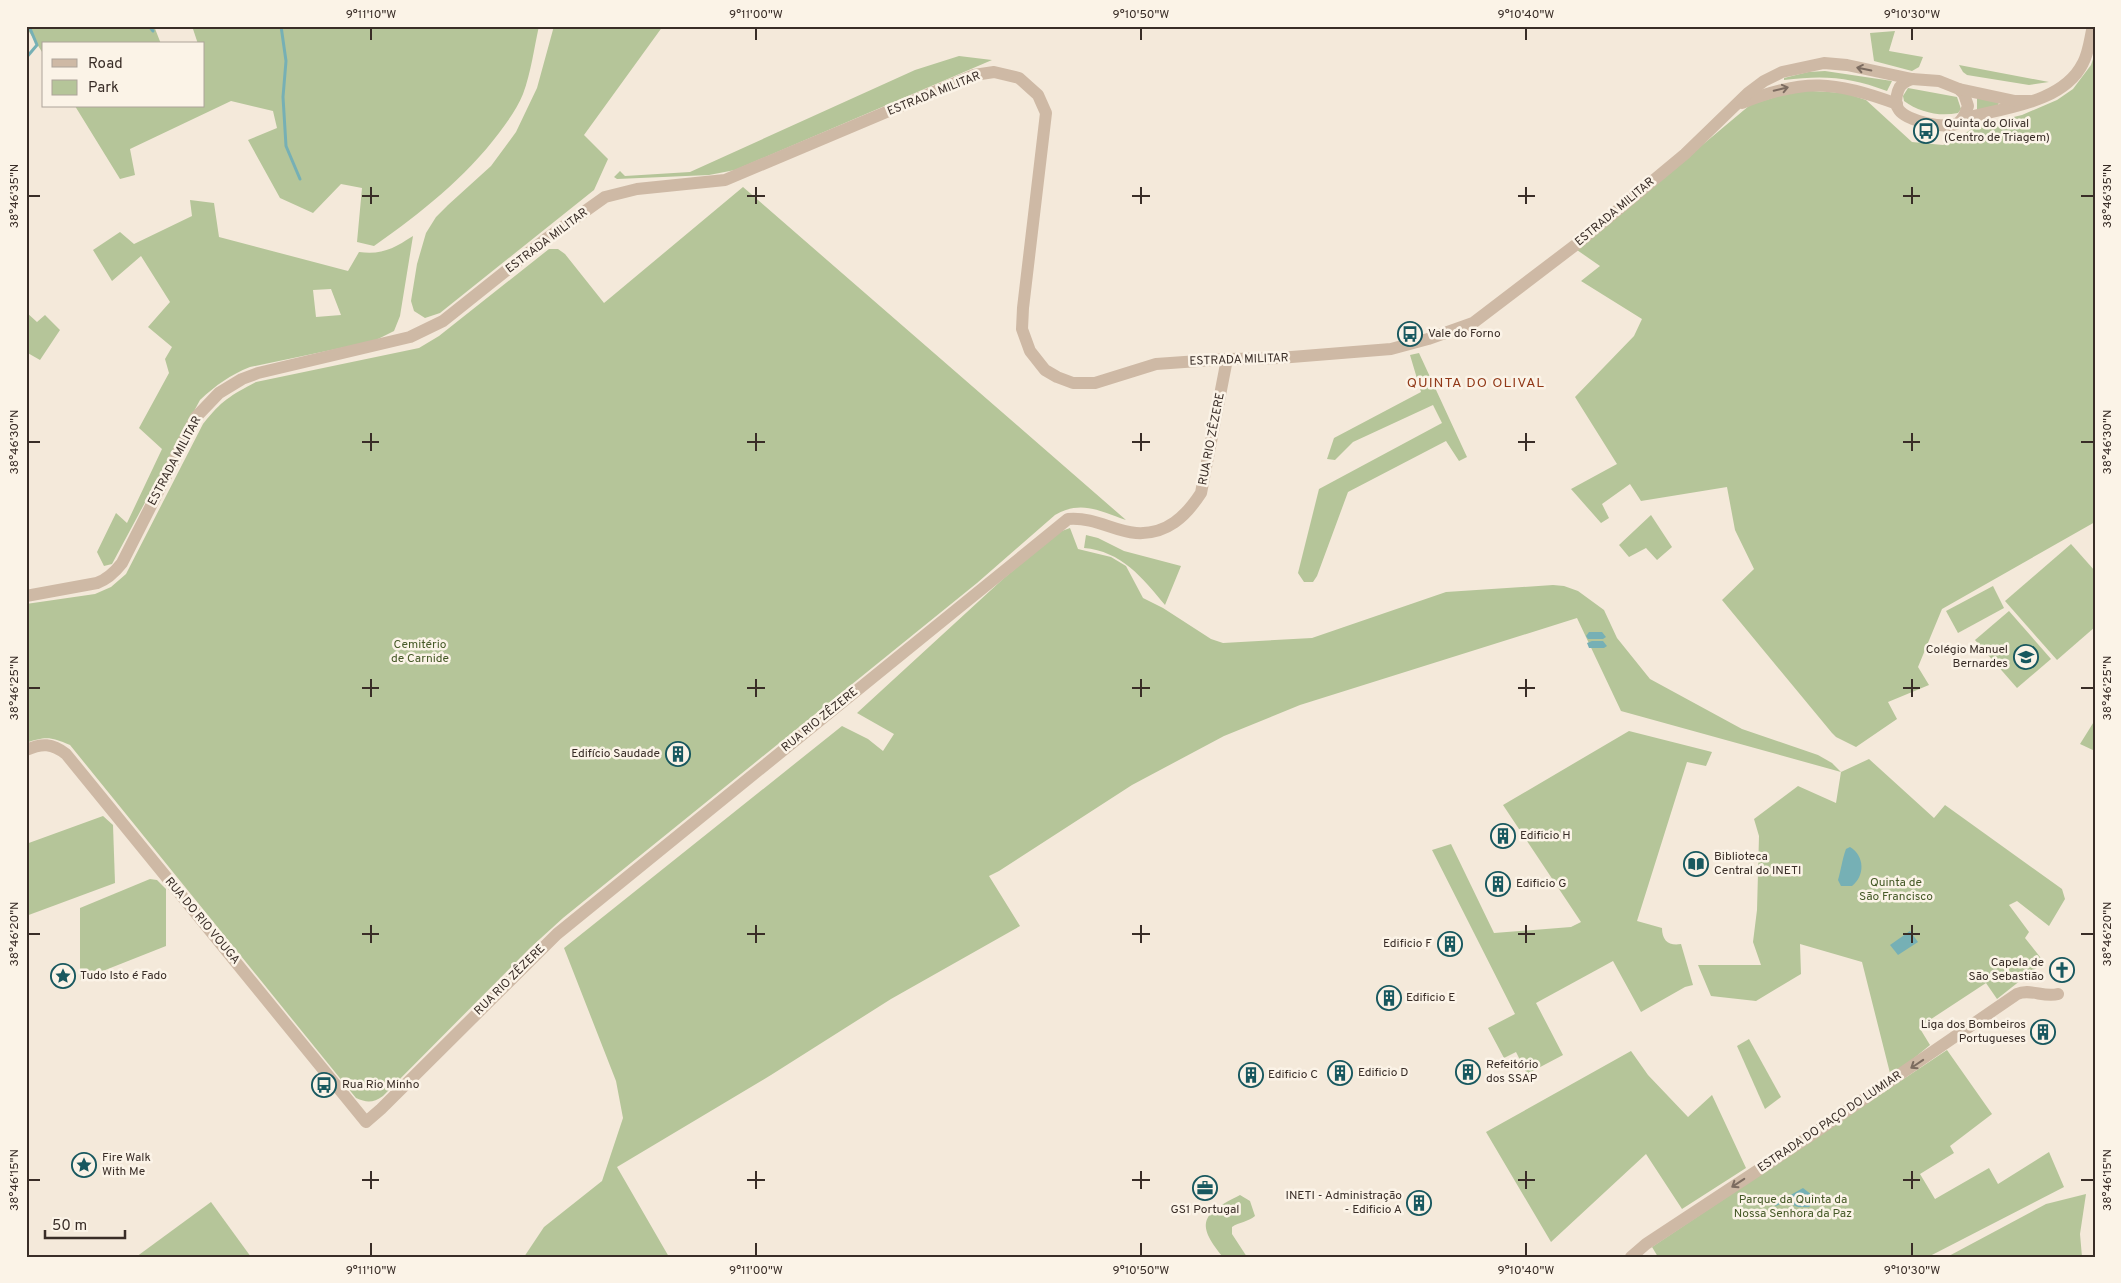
<svg xmlns="http://www.w3.org/2000/svg" width="2121" height="1283" viewBox="0 0 2121 1283" font-family="Overpass,sans-serif">
	<style>
		.green { fill: #b5c599; fill-rule: evenodd }
		.water { fill: #76b0b5 }
		.lines { fill: none; stroke-linecap: round; stroke-linejoin: round }
		.stream { stroke: #76b0b5; stroke-width: 3 }
		.tertiary { stroke: #ceb9a5; stroke-width: 12 }
		.oneway { stroke: #7c6c60 }
		.ticks { fill: none; stroke: #392d27; stroke-width: 2 }
		.labels { text-anchor: middle; dominant-baseline: central; stroke-width: 5; stroke-linejoin: round; paint-order: stroke }
		.street-label { font-size: 12px; fill: #392d27; stroke: #fbf3e7 }
		.poi-label { font-size: 12px; fill: #392d27; stroke: #fbf3e7; text-anchor: start }
		.park-label { font-size: 12px; fill: #465a28; stroke: #fbf3e7 }
		.neighbourhood-label { font-size: 14px; letter-spacing: 1px; fill: #913817; stroke: #fbf3e7 }
		.neatline { fill: none; stroke: #392d27; stroke-width: 2 }
		.ticks-label { font-size: 12px; text-anchor: middle; fill: #392d27 }
	</style>
	<rect width="100%" height="100%" fill="#f4e9da"/>
	<g class="green">
		<polygon points="154,26 161,44 44,44 44,55 26,27"/>
		<path d="M192,26H539C534,48 531,73 523,94C518,107 508,121 499,133C465,178 421,213 374,246L357,242L362,188L341,184L313,213L280,198L248,140L277,128L273,111L231,101L130,149L135,175L120,179L75,106H204V44H198Z"/>
		<polygon points="554,26 663,26 584,135 608,159 594,190 440,313 425,318 414,311 411,301 417,264 426,233 436,217 448,205 491,166 516,132 537,88"/>
		<polygon points="1895,31 1889,51 1923,57 1919,67 1912,71 1874,61 1870,33"/>
		<polygon points="2095,53 2095,522 1942,609 1918,667 1929,685 1888,702 1897,719 1856,747 1836,737 1832,733 1722,600 1754,569 1735,530 1727,487 1641,501 1630,484 1602,504 1609,518 1601,523 1571,489 1617,464 1575,397 1634,336 1642,319 1581,281 1600,266 1577,250 1750,105 1797,90 1845,93 1866,100 1912,142 1943,145 1955,140 1976,126 2022,115 2057,100 2073,89 2091,65"/>
		<polygon points="959,56 992,60 735,170 709,175 617,179 614,177 620,171 625,176 690,172 915,70"/>
		<polygon points="1959,65 2049,82 2029,85 1967,75 1963,72"/>
		<path d="M1825,71L1892,81L1887,91C1849,77 1825,75 1784,80V78L1808,72Z"/>
		<path d="M1908,88L1957,97L1961,109L1958,113C1939,117 1919,112 1904,101L1903,96Z"/>
		<polygon points="1977,98 1999,102 1998,105 1977,111"/>
		<path d="M743,187L1126,520C1100,511 1081,500 1055,515L977,583L563,918L530,948L383,1096C373,1103 367,1103 356,1098L70,745C51,737 46,736 26,743V604L95,594L111,587L126,574L203,424C222,400 230,396 256,382L419,348L439,336L549,249H558L565,254L604,303Z"/>
		<path d="M190,200L214,203L219,237L348,271L359,252C383,255 394,248 413,236L400,316L394,331L374,341L250,367C230,375 216,385 200,400L112,564L104,566L97,552L116,513L127,523L162,449L139,428L169,373L165,359L172,347L148,327L170,302L141,256L112,281L93,250L120,232L134,244L192,216ZM331,289L341,315L316,317L313,290Z"/>
		<polygon points="26,312 37,322 45,315 60,330 40,360 26,352"/>
		<polygon points="1419,353 1467,457 1459,461 1446,441 1348,492 1317,576 1313,582 1304,582 1298,573 1319,489 1442,423 1433,405 1353,442 1335,460 1327,459 1334,438 1421,392 1410,355"/>
		<polygon points="1651,515 1672,547 1657,560 1646,548 1629,557 1619,545"/>
		<polygon points="1070,528 1078,549 1111,557 1126,566 1143,598 1163,608 1211,639 1223,643 1312,638 1446,592 1553,585 1564,586 1578,591 1604,610 1617,638 1650,679 1742,729 1818,755 1832,763 1841,772 1869,759 1934,818 1945,805 2062,889 2065,899 2049,926 2017,901 2009,905 2029,932 2025,938 2044,962 1997,999 1986,983 1919,1027 1930,1045 1891,1077 1862,962 1800,944 1801,974 1756,1001 1711,996 1698,965 1761,965 1753,942 1757,910 1759,836 1754,819 1798,786 1836,803 1841,772 1621,711 1577,618 1300,705 1224,736 1132,785 999,871 989,876 1020,926 891,999 771,1075 617,1167 669,1257 524,1257 544,1227 602,1181 623,1118 616,1081 564,948 842,726 868,739 883,751 894,734 857,713 1003,579 1059,532"/>
		<path d="M1086,535L1098,538L1124,551L1181,566L1165,605C1143,578 1121,551 1084,548Z"/>
		<polygon points="2071,544 2095,571 2095,627 2057,660 2005,601"/>
		<polygon points="1993,586 2004,608 1958,633 1946,611"/>
		<polygon points="2009,611 2051,659 2017,688 1975,640"/>
		<polygon points="2095,720 2095,751 2080,744"/>
		<path d="M1629,731L1712,752L1706,766L1687,762L1637,921L1662,928C1662,941 1669,946 1681,944L1693,985L1685,987L1641,1012L1613,961L1536,1003L1563,1055L1527,1074L1516,1052L1504,1058L1488,1028L1515,1014L1432,850L1451,844L1494,933L1571,927L1581,922L1503,805Z"/>
		<polygon points="103,816 113,825 115,883 26,916 26,844"/>
		<polygon points="150,879 157,880 166,889 166,946 80,980 80,908"/>
		<polygon points="1749,1039 1781,1097 1765,1109 1737,1046"/>
		<polygon points="1947,1050 1992,1114 1950,1146 1954,1153 1920,1174 1935,1199 1989,1168 1998,1184 2049,1152 2064,1187 1928,1257 1658,1257 1652,1247"/>
		<polygon points="1631,1051 1648,1075 1688,1117 1712,1095 1746,1168 1682,1209 1646,1154 1551,1242 1486,1132"/>
		<polygon points="2086,1194 2080,1234 2082,1257 1947,1257 2046,1204"/>
		<path d="M1240,1195L1250,1201L1255,1216C1248,1222 1239,1222 1232,1227V1234L1247,1257H1223C1193,1221 1205,1213 1240,1195Z"/>
		<polygon points="211,1202 251,1257 136,1257"/>
	</g>
	<g class="water">
		<polygon points="1589,632 1602,632 1606,637 1603,639 1588,639 1586,636"/>
		<polygon points="1592,641 1603,641 1607,646 1604,648 1589,648 1587,643"/>
		<path d="M1850,847C1865,856 1865,876 1852,886H1841L1838,880C1841,870 1842,860 1846,849Z"/>
		<polygon points="1910,931 1918,942 1898,955 1890,945"/>
		<polygon points="1803,1188 1812,1195 1812,1204 1809,1207 1798,1207 1785,1202 1776,1206 1771,1203 1773,1198 1787,1197"/>
	</g>
	<g class="lines">
		<g class="stream">
			<polyline points="149,26 153,31"/>
			<polyline points="281,26 286,61 283,97 286,146 300,179"/>
			<polyline points="26,58 37,45 29,26"/>
		</g>
		<g class="tertiary">
			<path d="M1912,79C1905,81 1900,84 1898,91C1896,97 1895,105 1899,110C1907,121 1946,130 1958,123C1963,120 1966,112 1968,106L1964,94L1959,89"/>
			<path d="M1742,103C1803,78 1836,81 1897,104"/>
			<path d="M1962,119C2001,108 2063,104 2083,63C2089,52 2090,38 2093,26"/>
			<path d="M26,596L97,583C108,579 115,572 122,563L196,417L219,393L242,379L258,373L410,337L443,321L546,239L605,197L637,189L725,180L974,75L994,72L1019,78L1038,95L1046,113L1023,308L1022,329L1030,351L1045,370L1057,377L1073,383H1095L1156,364L1227,359L1279,358L1391,349L1428,339L1473,323L1578,243L1685,154L1748,93L1764,81L1782,72L1824,63L1847,65L1912,79L1939,81L1959,89L2015,101H2030"/>
			<path d="M26,750C42,743 52,743 66,754L366,1122L381,1109L557,934L1068,519C1096,517 1112,531 1136,533C1167,535 1186,516 1201,493L1227,359"/>
			<path d="M1631,1257L1646,1244L1810,1136L2017,994C2030,988 2044,998 2058,994"/>
		</g>
	</g>
	<defs><path id="oneway-shaft" d="M-6 0H5M1.5-3L5.5 0L1.5 3" fill="none" stroke-width="1.6" stroke-linecap="round" stroke-linejoin="round" transform="scale(1.25)"/></defs>
	<g class="oneway">
		<use href="#oneway-shaft" transform="translate(1864 69) rotate(-168)"/>
		<use href="#oneway-shaft" transform="translate(1781 89) rotate(-14)"/>
		<use href="#oneway-shaft" transform="translate(1917 1064) rotate(146)"/>
		<use href="#oneway-shaft" transform="translate(1738 1183) rotate(147)"/>
	</g>
	<path class="ticks" d="M371,28V40M756,28V40M1141,28V40M1526,28V40M1912,28V40M371,187V204M756,187V204M1141,187V204M1526,187V204M1912,187V204M28,196H40M362,196H379M747,196H765M1132,196H1150M1518,196H1535M1903,196H1920M2081,196H2094M371,433V451M756,433V451M1141,433V451M1526,433V451M1912,433V451M28,442H40M362,442H379M747,442H765M1132,442H1150M1518,442H1535M1903,442H1920M2081,442H2094M371,679V697M756,679V697M1141,679V697M1526,679V697M1912,679V697M28,688H40M362,688H379M747,688H765M1132,688H1150M1518,688H1535M1903,688H1920M2081,688H2094M371,925V943M756,925V943M1141,925V943M1526,925V943M1912,925V943M28,934H40M362,934H379M747,934H765M1132,934H1150M1518,934H1535M1903,934H1920M2081,934H2094M371,1171V1189M756,1171V1189M1141,1171V1189M1526,1171V1189M1912,1171V1189M28,1180H40M362,1180H379M747,1180H765M1132,1180H1150M1518,1180H1535M1903,1180H1920M2081,1180H2094M371,1243V1256M756,1243V1256M1141,1243V1256M1526,1243V1256M1912,1243V1256"/>
	<defs>
		<symbol id="bus-ring" viewBox="-11 -11 22 22"><circle r="9.5" fill="#fbf3e7" stroke="#18585f" stroke-width="1.5"/><path d="M-5-6H5V4H4V6H2V4H-2V6H-4V4H-5ZM-3.5-4V0h7V-4ZM-3.5 1.2v1.5H-2V1.2ZM2 1.2v1.5H3.5V1.2Z" fill="#18585f"/></symbol>
		<symbol id="school-ring" viewBox="-11 -11 22 22"><circle r="9.5" fill="#fbf3e7" stroke="#18585f" stroke-width="1.5"/><path d="M0-5L7-2L0 1L-7-2ZM-4 1L0 2.5L4 1V4Q0 6-4 4Z" fill="#18585f"/></symbol>
		<symbol id="building-ring" viewBox="-11 -11 22 22"><circle r="9.5" fill="#fbf3e7" stroke="#18585f" stroke-width="1.5"/><path d="M-4-6H4V6H1V3H-1V6H-4ZM-2.5-4.3h1.7v1.8h-1.7ZM.8-4.3h1.7v1.8H.8ZM-2.5-1h1.7V.8h-1.7ZM.8-1h1.7V.8H.8Z" fill="#18585f"/></symbol>
		<symbol id="library-ring" viewBox="-11 -11 22 22"><circle r="9.5" fill="#fbf3e7" stroke="#18585f" stroke-width="1.5"/><path d="M-6-4Q-3-5.5-.7-3.5V5Q-3 3-6 4ZM6-4Q3-5.5 .7-3.5V5Q3 3 6 4Z" fill="#18585f"/></symbol>
		<symbol id="church-ring" viewBox="-11 -11 22 22"><circle r="9.5" fill="#fbf3e7" stroke="#18585f" stroke-width="1.5"/><path d="M-1.2-6h2.4v3.5h3.3v2.4h-3.3V6h-2.4V-.1h-3.3v-2.4h3.3Z" fill="#18585f"/></symbol>
		<symbol id="sight-ring" viewBox="-11 -11 22 22"><circle r="9.5" fill="#fbf3e7" stroke="#18585f" stroke-width="1.5"/><path d="M0-6L1.8-2.2L6-1.7L2.9 1.2L3.7 5.4L0 3.3L-3.7 5.4L-2.9 1.2L-6-1.7L-1.8-2.2Z" fill="#18585f"/></symbol>
		<symbol id="office-ring" viewBox="-11 -11 22 22"><circle r="9.5" fill="#fbf3e7" stroke="#18585f" stroke-width="1.5"/><path d="M-6-3h4V-5.5h4V-3h4V5H-6ZM-1-4.5V-3h2v-1.5ZM-6 0V1H6V0Z" fill="#18585f"/></symbol>
	</defs>
	<g fill-rule="evenodd">
		<use href="#bus-ring" x="1912" y="117" width="28" height="28"/>
		<use href="#bus-ring" x="1396" y="320" width="28" height="28"/>
		<use href="#school-ring" x="2012" y="643" width="28" height="28"/>
		<use href="#building-ring" x="664" y="740" width="28" height="28"/>
		<use href="#building-ring" x="1489" y="822" width="28" height="28"/>
		<use href="#library-ring" x="1682" y="850" width="28" height="28"/>
		<use href="#building-ring" x="1484" y="870" width="28" height="28"/>
		<use href="#building-ring" x="1436" y="930" width="28" height="28"/>
		<use href="#church-ring" x="2048" y="956" width="28" height="28"/>
		<use href="#sight-ring" x="49" y="962" width="28" height="28"/>
		<use href="#building-ring" x="1375" y="984" width="28" height="28"/>
		<use href="#building-ring" x="2029" y="1018" width="28" height="28"/>
		<use href="#building-ring" x="1454" y="1058" width="28" height="28"/>
		<use href="#building-ring" x="1326" y="1059" width="28" height="28"/>
		<use href="#building-ring" x="1237" y="1061" width="28" height="28"/>
		<use href="#bus-ring" x="310" y="1071" width="28" height="28"/>
		<use href="#sight-ring" x="70" y="1151" width="28" height="28"/>
		<use href="#office-ring" x="1191" y="1174" width="28" height="28"/>
		<use href="#building-ring" x="1405" y="1189" width="28" height="28"/>
	</g>
	<g class="labels">
		<g class="street-label">
			<text transform="translate(934 94) rotate(-22)">ESTRADA MILITAR</text>
			<text transform="translate(1615 212) rotate(-40)">ESTRADA MILITAR</text>
			<text transform="translate(547 241) rotate(-37)">ESTRADA MILITAR</text>
			<text transform="translate(1239 360) rotate(-2)">ESTRADA MILITAR</text>
			<text transform="translate(1212 439) rotate(-79)">RUA RIO ZÊZERE</text>
			<text transform="translate(175 461) rotate(-62)">ESTRADA MILITAR</text>
			<text transform="translate(820 720) rotate(-39)">RUA RIO ZÊZERE</text>
			<text transform="translate(202 921) rotate(50)">RUA DO RIO VOUGA</text>
			<text transform="translate(510 980) rotate(-45)">RUA RIO ZÊZERE</text>
			<text transform="translate(1830 1122) rotate(-34)">ESTRADA DO PAÇO DO LUMIAR</text>
		</g>
		<g class="poi-label">
			<text x="1944" y="124">Quinta do Olival<tspan x="1944" dy="14">(Centro de Triagem)</tspan></text>
			<text x="1428" y="334">Vale do Forno</text>
			<text x="2008" y="650" text-anchor="end">Colégio Manuel<tspan x="2008" dy="14">Bernardes</tspan></text>
			<text x="660" y="754" text-anchor="end">Edifício Saudade</text>
			<text x="1520" y="836">Edificio H</text>
			<text x="1714" y="857">Biblioteca<tspan x="1714" dy="14">Central do INETI</tspan></text>
			<text x="1516" y="884">Edificio G</text>
			<text x="1432" y="944" text-anchor="end">Edificio F</text>
			<text x="2044" y="963" text-anchor="end">Capela de<tspan x="2044" dy="14">São Sebastião</tspan></text>
			<text x="80" y="976">Tudo Isto é Fado</text>
			<text x="1406" y="998">Edificio E</text>
			<text x="2026" y="1025" text-anchor="end">Liga dos Bombeiros<tspan x="2026" dy="14">Portugueses</tspan></text>
			<text x="1486" y="1065">Refeitório<tspan x="1486" dy="14">dos SSAP</tspan></text>
			<text x="1358" y="1073">Edificio D</text>
			<text x="1268" y="1075">Edificio C</text>
			<text x="342" y="1085">Rua Rio Minho</text>
			<text x="102" y="1158">Fire Walk<tspan x="102" dy="14">With Me</tspan></text>
			<text x="1402" y="1196" text-anchor="end">INETI - Administração<tspan x="1402" dy="14">- Edificio A</tspan></text>
			<text x="1205" y="1210" text-anchor="middle">GS1 Portugal</text>
		</g>
		<g class="park-label">
			<text x="420" y="645">Cemitério<tspan x="420" dy="14">de Carnide</tspan></text>
			<text x="1896" y="883">Quinta de<tspan x="1896" dy="14">São Francisco</tspan></text>
			<text x="1793" y="1200">Parque da Quinta da<tspan x="1793" dy="14">Nossa Senhora da Paz</tspan></text>
		</g>
		<g class="neighbourhood-label">
			<text x="1476" y="383">QUINTA DO OLIVAL</text>
		</g>
	</g>
	<rect width="2121" height="1283" fill="none" stroke="#fbf3e7" stroke-width="55"/>
	<rect x="42" y="42" width="162" height="65" fill="#fbf3e7" stroke="#ada49a"/>
	<rect x="52" y="59" width="25" height="8" fill="#ceb9a5" stroke="#ada49a"/>
	<text x="88" y="68" font-size="15" fill="#392d27">Road</text>
	<rect x="52" y="80" width="25" height="15" fill="#b5c599" stroke="#ada49a"/>
	<text x="88" y="92" font-size="15" fill="#392d27">Park</text>
	<path d="M45 1230v8h80v-8" fill="none" stroke="#392d27" stroke-width="2.5"/>
	<text x="52" y="1230" font-size="15" fill="#392d27" stroke="#fbf3e7" stroke-width="4" paint-order="stroke">50 m</text>
	<rect x="28" y="28" width="2066" height="1228" class="neatline"/>
	<g class="ticks-label">
		<text x="371" y="18">9°11'10"W</text>
		<text x="756" y="18">9°11'00"W</text>
		<text x="1141" y="18">9°10'50"W</text>
		<text x="1526" y="18">9°10'40"W</text>
		<text x="1912" y="18">9°10'30"W</text>
		<text transform="translate(14 196) rotate(-90)" y="4">38°46'35"N</text>
		<text transform="translate(2107 196) rotate(-90)" y="4">38°46'35"N</text>
		<text transform="translate(14 442) rotate(-90)" y="4">38°46'30"N</text>
		<text transform="translate(2107 442) rotate(-90)" y="4">38°46'30"N</text>
		<text transform="translate(14 688) rotate(-90)" y="4">38°46'25"N</text>
		<text transform="translate(2107 688) rotate(-90)" y="4">38°46'25"N</text>
		<text transform="translate(14 934) rotate(-90)" y="4">38°46'20"N</text>
		<text transform="translate(2107 934) rotate(-90)" y="4">38°46'20"N</text>
		<text transform="translate(14 1180) rotate(-90)" y="4">38°46'15"N</text>
		<text transform="translate(2107 1180) rotate(-90)" y="4">38°46'15"N</text>
		<text x="371" y="1274">9°11'10"W</text>
		<text x="756" y="1274">9°11'00"W</text>
		<text x="1141" y="1274">9°10'50"W</text>
		<text x="1526" y="1274">9°10'40"W</text>
		<text x="1912" y="1274">9°10'30"W</text>
	</g>
</svg>
